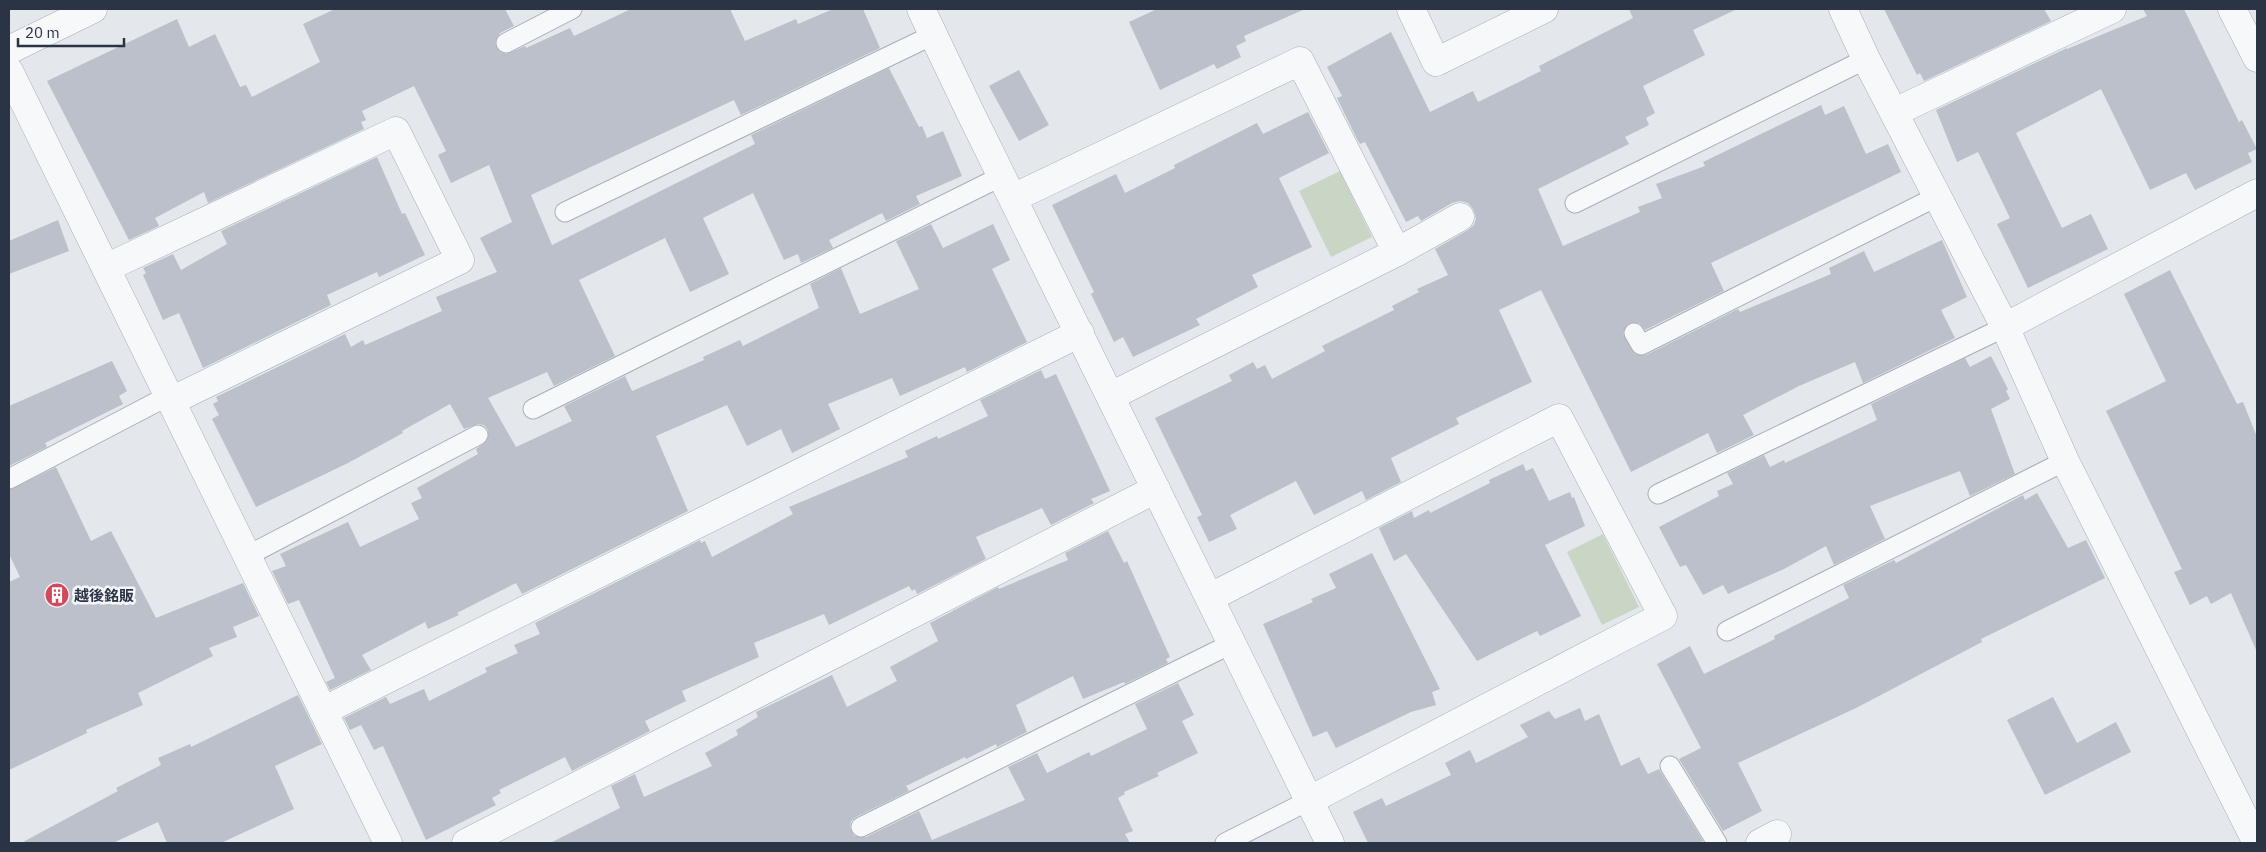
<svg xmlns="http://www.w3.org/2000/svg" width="2266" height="852" viewBox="0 0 2266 852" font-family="'IBM Plex Sans','Noto Sans JP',sans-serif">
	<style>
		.green { fill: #c9d6c5 }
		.building { fill: #bbc0ca }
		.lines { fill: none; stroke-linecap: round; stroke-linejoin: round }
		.service-casing { stroke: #a9aeb7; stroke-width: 21 }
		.minor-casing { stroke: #a9aeb7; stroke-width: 29 }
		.service { stroke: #f7f8fa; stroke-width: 19 }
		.minor { stroke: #f7f8fa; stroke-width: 28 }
		.labels { text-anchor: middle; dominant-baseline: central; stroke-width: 5; stroke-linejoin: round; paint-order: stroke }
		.poi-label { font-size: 15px; font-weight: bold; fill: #2b3445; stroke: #f4f6f9; text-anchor: start }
	</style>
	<rect width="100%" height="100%" fill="#e4e7ec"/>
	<g class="green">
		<polygon points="1340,171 1372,237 1331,257 1299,191"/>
		<polygon points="1603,534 1639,607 1602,625 1567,552"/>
	</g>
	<g class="building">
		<polygon points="335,9 505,9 514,26 500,33 495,43 500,52 506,54 525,46 526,48 570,28 574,36 631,9 730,9 745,41 796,19 798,24 833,9 863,9 880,48 741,115 734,100 531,195 552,245 755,144 751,135 889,68 919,127 922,126 927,138 943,131 962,176 916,196 920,204 886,221 882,213 829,240 833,248 801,263 798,254 784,260 753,193 703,218 729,274 690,292 665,238 579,280 615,356 554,386 547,372 488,398 516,447 572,421 564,406 625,376 632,391 704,360 703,357 740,340 743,346 819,308 810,284 841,268 860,314 919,289 896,241 931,224 943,248 993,224 1010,260 992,269 1027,342 967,372 965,367 900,396 892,378 828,404 840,429 792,453 781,429 747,446 727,405 656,436 688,511 522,594 516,583 457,613 459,615 428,629 425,622 362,655 371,670 330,690 326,682 335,678 299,600 288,604 272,571 286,566 280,554 348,522 360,547 419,519 411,503 422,498 417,488 478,454 476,449 487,441 488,430 484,425 478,424 464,429 450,404 402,431 403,433 348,463 256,507 212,419 219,415 213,404 218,401 216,397 345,334 351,347 363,340 365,345 442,311 436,297 497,272 480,238 512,222 489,165 451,183 438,155 446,151 414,86 362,111 366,120 361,122 364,129 208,203 204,192 155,218 159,226 129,240 47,81 177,19 189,47 215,34 240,87 246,85 252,97 320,62 303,24"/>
		<polygon points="1157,9 1305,9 1244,36 1246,41 1236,46 1241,57 1217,69 1214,64 1160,90 1129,22"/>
		<polygon points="1629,9 1737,9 1693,30 1705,55 1643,86 1655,113 1646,118 1649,125 1625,137 1629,144 1538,189 1563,246 1640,212 1638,207 1662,198 1656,184 1705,166 1703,162 1821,105 1825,115 1844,106 1866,154 1888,144 1901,172 1711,263 1724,291 1645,330 1639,323 1628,324 1623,334 1635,354 1646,355 1738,309 1740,312 1831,274 1829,268 1864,251 1874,272 1942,240 1967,297 1941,310 1955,338 1863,383 1855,362 1799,386 1743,415 1754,435 1717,453 1708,433 1631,472 1541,290 1499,310 1532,382 1456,418 1459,424 1391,458 1401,482 1366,500 1362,491 1314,515 1296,481 1230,515 1237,529 1209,542 1197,517 1202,515 1155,418 1232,381 1229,375 1253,362 1257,369 1265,365 1272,379 1325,351 1322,346 1394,310 1392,306 1419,292 1417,289 1448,275 1435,249 1468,230 1474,225 1476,218 1473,209 1468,203 1460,201 1452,203 1421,221 1418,216 1406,222 1365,142 1360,144 1357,139 1337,98 1342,96 1327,67 1391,32 1430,112 1473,91 1478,102 1541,71 1539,66 1633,18"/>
		<polygon points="1884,9 2044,9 2051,21 1924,81 1920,73 1917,75"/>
		<polygon points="2143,9 2184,9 2239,122 2242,120 2257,149 2248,153 2252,162 2195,190 2186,173 2150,190 2101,89 2016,133 2062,228 2091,214 2108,249 2028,288 1997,224 2010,218 1978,152 1957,162 1936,110 2067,48 2067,49 2147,16"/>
		<polygon points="1019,70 1049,125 1019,141 989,86"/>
		<polygon points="1308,112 1329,153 1279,178 1312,247 1252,275 1258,287 1196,319 1200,325 1133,357 1123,337 1114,342 1091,294 1094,292 1052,205 1116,174 1125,193 1175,168 1174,165 1257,123 1263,134"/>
		<polygon points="377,157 402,214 405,213 425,255 379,277 377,272 327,295 331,305 203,368 179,313 163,320 143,275 146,273 143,268 173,254 181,270 227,244 221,231"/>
		<polygon points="58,220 69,251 9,274 9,241"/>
		<polygon points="2170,270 2237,404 2243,402 2257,437 2257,652 2231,593 2211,604 2207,596 2190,605 2174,572 2182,569 2106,411 2166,381 2124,294"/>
		<polygon points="1991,356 2008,389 2006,391 2010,399 1991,409 2015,474 1970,496 1960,471 1870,506 1885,539 1834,565 1826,546 1784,569 1728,594 1723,585 1703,595 1686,565 1680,567 1659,527 1719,496 1717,491 1733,484 1727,473 1764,455 1770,467 1784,460 1785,463 1877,420 1871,404 1965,358 1970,367"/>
		<polygon points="112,361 127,391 119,396 123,404 45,443 47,447 9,466 9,406"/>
		<polygon points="1041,370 1045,379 1056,374 1110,491 1091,499 1094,503 1051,525 1042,508 976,537 986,559 917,594 915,589 912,591 909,586 829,625 824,614 754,643 759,657 682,691 686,701 645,721 650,731 572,771 565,757 499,790 501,793 492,798 496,805 426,840 383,746 374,750 361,725 350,730 344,718 386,697 390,704 424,689 429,701 487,672 485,668 518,653 514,645 540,634 535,623 700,540 701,543 705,541 712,557 793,514 789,507 908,457 905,451 937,436 938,439 988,416 980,400"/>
		<polygon points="1523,464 1526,471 1533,468 1549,501 1570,492 1572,498 1574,497 1585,526 1545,545 1581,616 1540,636 1537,631 1477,661 1406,554 1394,561 1379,528 1412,511 1414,518 1429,510 1430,513 1490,483 1489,480"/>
		<polygon points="56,467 91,541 111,531 156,618 243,583 259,616 233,627 237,637 209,648 213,656 138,693 143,705 86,730 87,733 9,770 9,582 20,577 9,554 9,490"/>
		<polygon points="2037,493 2068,548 2086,540 2105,578 1981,639 1982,642 1856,708 1738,763 1762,811 1723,831 1679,759 1701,748 1657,664 1690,646 1704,674 1775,639 1774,636 1849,598 1843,585 1894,560 1896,563 2023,495 2025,500"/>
		<polygon points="1108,531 1124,563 1127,561 1170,657 1166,659 1168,663 1125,684 1124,682 1083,699 1073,676 1016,705 1027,732 997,747 996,744 966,759 965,757 906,786 909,791 856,817 851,821 850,827 854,836 866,837 919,811 932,840 1025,800 1008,767 1037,753 1047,773 1089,752 1091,756 1147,729 1135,704 1178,683 1194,715 1182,721 1198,753 1157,773 1159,776 1124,792 1125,794 1118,798 1133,831 1125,834 1130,843 550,843 620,808 611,786 635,774 644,797 712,766 705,753 738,735 736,730 758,717 756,712 832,675 847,707 897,681 890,667 938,641 930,623 998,587 999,589 1068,560 1065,553"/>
		<polygon points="1372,553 1440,689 1432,692 1436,705 1411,712 1336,748 1327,731 1313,737 1263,624 1313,602 1311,599 1336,588 1329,574"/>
		<polygon points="298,695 322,744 275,766 294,809 221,843 167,843 158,822 113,843 21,843 118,791 116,788 161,765 158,758 190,744 191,747"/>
		<polygon points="2053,697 2077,743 2116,722 2131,752 2045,795 2007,720"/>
		<polygon points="1580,708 1585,721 1599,714 1621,766 1639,757 1648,774 1659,769 1703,841 1698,843 1368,843 1353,812 1382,798 1386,806 1451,775 1445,763 1470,750 1476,763 1528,737 1520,725 1549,711 1555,719"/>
	</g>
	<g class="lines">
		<defs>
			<g id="service">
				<polyline points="506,43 572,9"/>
				<polyline points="1575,203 1866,59"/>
				<polyline points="565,212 933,35"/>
				<polyline points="1634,333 1641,345 1938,196"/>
				<polyline points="533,409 1002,176"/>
				<polyline points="9,479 168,396"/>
				<polyline points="1658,494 2005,327"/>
				<polyline points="247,556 478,435"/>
				<polyline points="1727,631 2065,461"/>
				<polyline points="1670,766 1717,843"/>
				<polyline points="861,827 1233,643"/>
				<polyline points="1225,843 1310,800"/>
			</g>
			<g id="minor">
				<polyline points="921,9 970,112 1330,843"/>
				<polyline points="1411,9 1436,62 1544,9"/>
				<polyline points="1843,9 1866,59 2005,327 2065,461 2257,843"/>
				<polyline points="2232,9 2257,58"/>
				<polyline points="9,50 93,9"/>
				<polyline points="9,71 388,843"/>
				<polyline points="1895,112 2112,9"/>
				<polyline points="1013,198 1300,61 1397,252"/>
				<polyline points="106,268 396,131 460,260 171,401"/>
				<polyline points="2005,327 2257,193"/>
				<polyline points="1111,396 1397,252 1460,217"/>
				<polyline points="1211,597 1559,418 1663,616 1310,800"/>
				<polyline points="323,711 1080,333"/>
				<polyline points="466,843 1156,489"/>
				<polyline points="1760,843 1777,834"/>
			</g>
		</defs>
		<use href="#service" class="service-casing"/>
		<use href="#minor" class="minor-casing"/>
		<use href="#service" class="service"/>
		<use href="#minor" class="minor"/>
	</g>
	<defs>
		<symbol id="building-disc" viewBox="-11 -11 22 22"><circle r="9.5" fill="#d1495b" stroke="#f4f6f9"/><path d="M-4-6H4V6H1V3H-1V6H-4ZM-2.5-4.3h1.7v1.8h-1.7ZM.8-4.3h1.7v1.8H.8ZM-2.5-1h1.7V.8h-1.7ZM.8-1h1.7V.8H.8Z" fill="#fff"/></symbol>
	</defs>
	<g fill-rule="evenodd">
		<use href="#building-disc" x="43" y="581" width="28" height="28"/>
	</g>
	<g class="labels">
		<g class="poi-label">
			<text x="74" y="595">越後銘販</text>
		</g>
	</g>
	<rect width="2266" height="852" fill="none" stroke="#2b3445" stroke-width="20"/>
	<path d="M18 38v8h106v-8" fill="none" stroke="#2b3445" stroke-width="2.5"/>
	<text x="25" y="38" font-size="15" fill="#2b3445" stroke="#f4f6f9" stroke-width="4" paint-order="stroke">20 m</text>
</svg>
